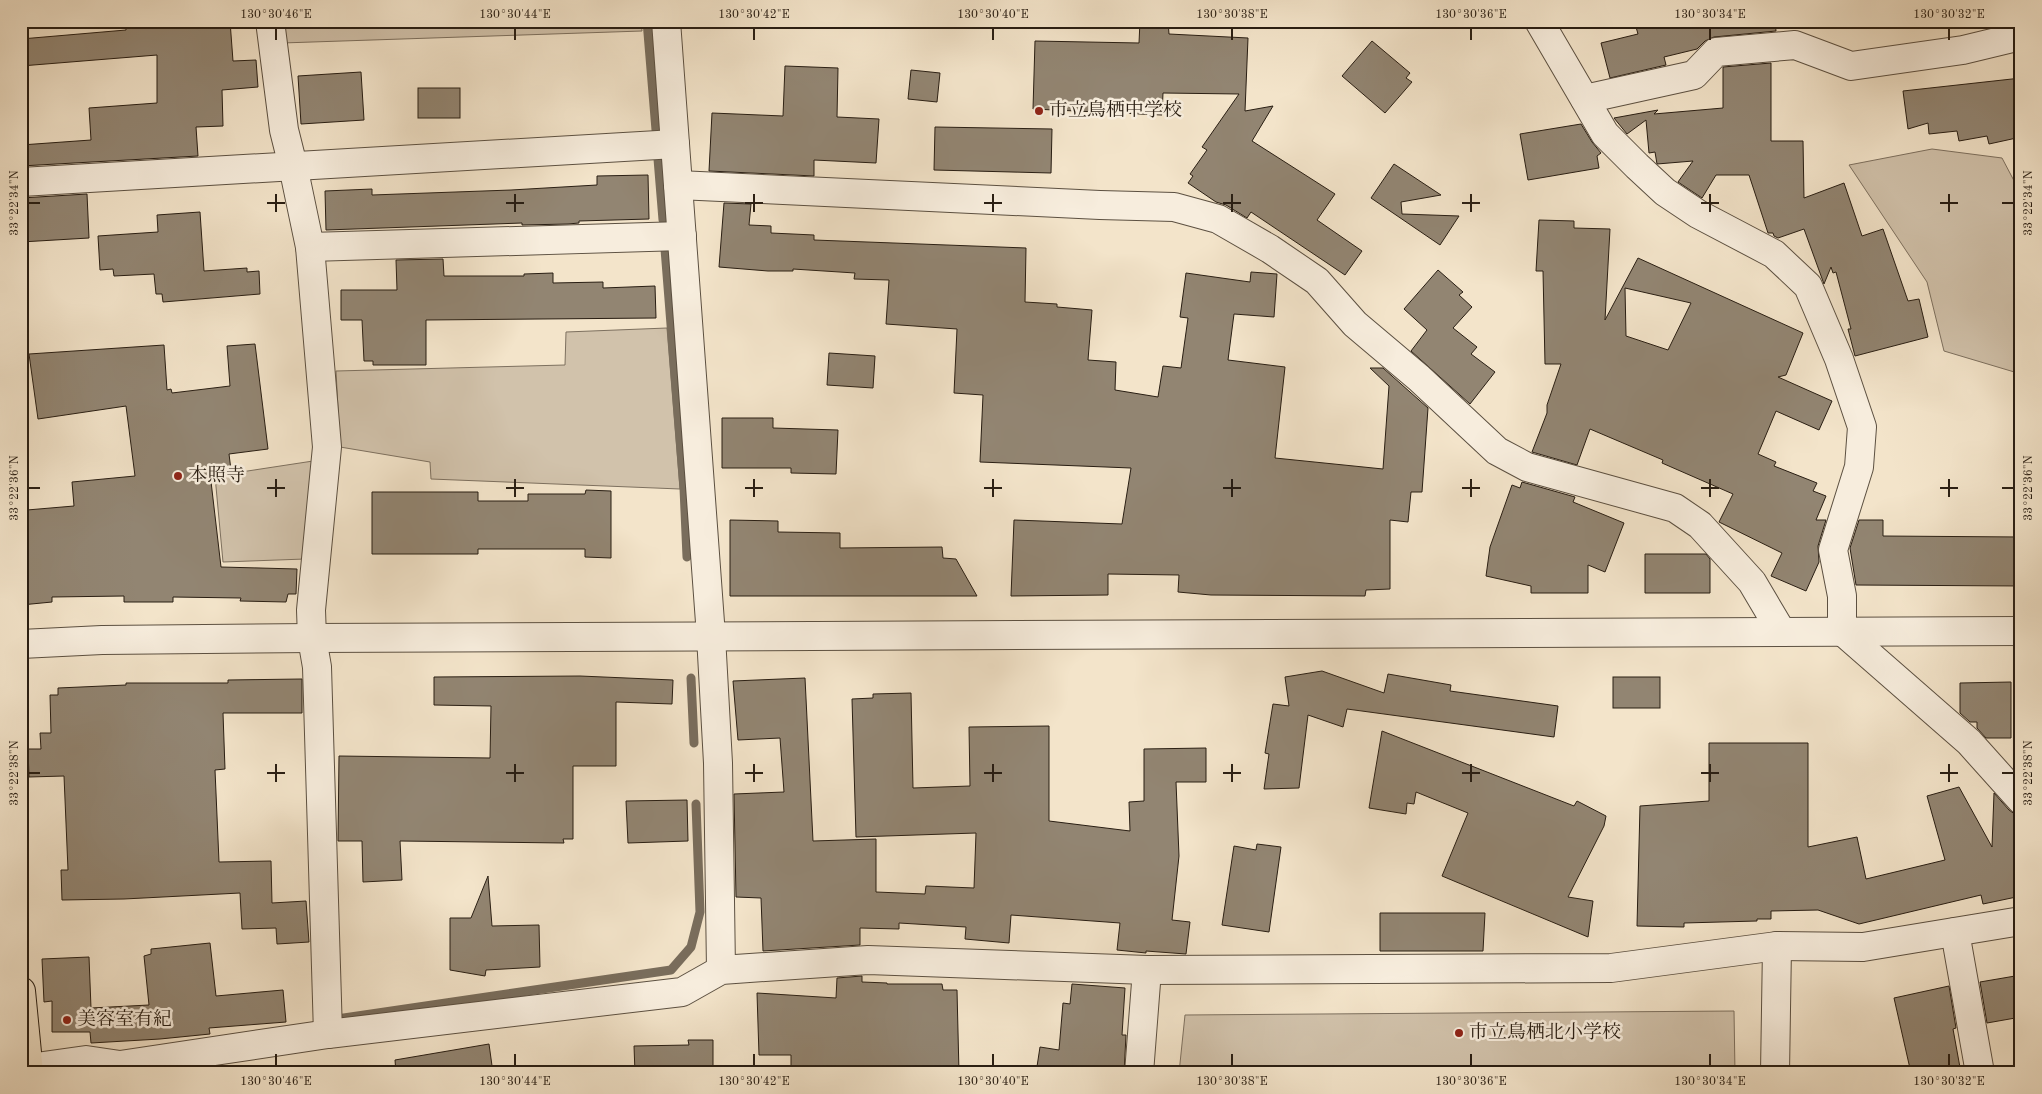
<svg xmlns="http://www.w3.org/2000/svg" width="2042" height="1094" viewBox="0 0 2042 1094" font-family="'Old Standard TT','Noto Serif JP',serif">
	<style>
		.green { fill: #d1c2ab; stroke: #7d705f }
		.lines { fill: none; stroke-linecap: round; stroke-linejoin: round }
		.stream { stroke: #796d5c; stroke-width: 9 }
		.building { fill: #928572; stroke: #291e13; fill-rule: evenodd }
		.minor-casing { stroke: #5c5041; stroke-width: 30 }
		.major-casing { stroke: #291e13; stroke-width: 30 }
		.minor { stroke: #f7eddd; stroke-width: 28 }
		.major { stroke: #f3e4ca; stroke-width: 28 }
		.ticks { fill: none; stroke: #291e13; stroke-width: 2 }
		.poi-dot { fill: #8f2418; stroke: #f7eddd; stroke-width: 2 }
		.labels { text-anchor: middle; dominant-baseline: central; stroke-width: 5; stroke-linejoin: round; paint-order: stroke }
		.poi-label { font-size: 19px; fill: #291e13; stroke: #f7eddd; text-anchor: start }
		.neatline { fill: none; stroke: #291e13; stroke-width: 2 }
		.ticks-label { font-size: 12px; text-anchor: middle; fill: #291e13 }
	</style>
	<rect width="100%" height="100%" fill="#f3e4ca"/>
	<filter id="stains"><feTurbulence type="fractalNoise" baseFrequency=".004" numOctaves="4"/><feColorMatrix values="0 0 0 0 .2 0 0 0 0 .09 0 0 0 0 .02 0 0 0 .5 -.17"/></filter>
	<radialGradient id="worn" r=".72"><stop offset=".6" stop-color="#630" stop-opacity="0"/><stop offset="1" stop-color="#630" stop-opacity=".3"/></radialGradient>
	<g class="green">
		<polygon points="280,21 641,21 642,31 282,43"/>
		<polygon points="1932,149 2002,158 2021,194 2021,374 1944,351 1927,282 1849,165"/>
		<polygon points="667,328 680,489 431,479 430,462 340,447 336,371 565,365 566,332"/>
		<polygon points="313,461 305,559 223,562 215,476"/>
		<polygon points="1734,1011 1735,1073 1179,1073 1185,1015"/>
	</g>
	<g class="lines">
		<g class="stream">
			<polyline points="647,21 656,130"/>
			<polyline points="658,159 663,220"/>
			<polyline points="665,249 684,488 687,557"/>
			<polyline points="691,678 694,743"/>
			<polyline points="337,1019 671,970 691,947 700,912 696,804"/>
		</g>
	</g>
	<g class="building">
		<polygon points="126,21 230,21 233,61 256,60 258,87 222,90 223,126 196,127 198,156 21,166 21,145 91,140 89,108 157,103 157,55 21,66 21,39 126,30"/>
		<polygon points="1140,21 1168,21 1169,34 1248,38 1245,111 1273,106 1252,141 1335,194 1317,220 1362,251 1345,275 1251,212 1247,218 1226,205 1216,202 1188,183 1193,176 1190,174 1207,150 1202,147 1239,94 1163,93 1162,115 1033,109 1035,41 1139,43"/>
		<polygon points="1662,21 1775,21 1776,31 1714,37 1705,41 1697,49 1664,57 1666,65 1610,78 1601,43 1638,34 1636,27"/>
		<polygon points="1372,41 1410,73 1406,78 1412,82 1385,113 1342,76"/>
		<polygon points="1771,63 1771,141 1803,141 1804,198 1844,183 1862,236 1883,229 1908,301 1919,299 1928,337 1855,356 1848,329 1851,329 1836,272 1833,273 1831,267 1824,284 1804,229 1778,238 1774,236 1773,233 1768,233 1749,175 1716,175 1702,198 1678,182 1693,161 1657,164 1655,152 1649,153 1646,120 1627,134 1614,118 1658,110 1654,114 1723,108 1723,67"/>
		<polygon points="785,66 838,68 837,117 879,119 876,163 814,160 814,176 709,171 712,113 783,116"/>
		<polygon points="911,70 940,73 937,102 908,99"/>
		<polygon points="361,72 364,120 301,124 298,76"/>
		<polygon points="2021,78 2021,137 1989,144 1987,136 1959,141 1957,131 1929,134 1928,123 1908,129 1903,91"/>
		<rect x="418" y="88" width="42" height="30"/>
		<polygon points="1581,124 1592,142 1601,153 1597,156 1599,168 1528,180 1520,134"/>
		<polygon points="935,127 1052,129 1051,173 934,170"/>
		<polygon points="1394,164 1441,195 1401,202 1402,214 1459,216 1440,245 1371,198"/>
		<polygon points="648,175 649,219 579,221 579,223 568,224 522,225 522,223 326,230 325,191 372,189 372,195 511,190 597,185 597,176"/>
		<polygon points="87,194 89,238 21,242 21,198"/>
		<polygon points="724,203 751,204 749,225 771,226 771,233 814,235 814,240 1026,248 1025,302 1057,304 1057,307 1092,310 1088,360 1116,362 1115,390 1158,397 1163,366 1181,368 1188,318 1180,317 1186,273 1250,282 1251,272 1277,274 1274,317 1234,314 1228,360 1285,367 1275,458 1383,469 1389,386 1370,368 1383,368 1428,408 1422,492 1411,492 1408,522 1390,520 1390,589 1366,590 1365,596 1211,595 1178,592 1179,575 1108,574 1108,595 1011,596 1014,520 1122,524 1131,468 980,462 983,395 954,393 957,329 886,324 889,280 854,279 855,273 793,269 793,271 768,271 719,267"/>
		<polygon points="200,212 204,271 247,268 247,272 259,271 260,294 163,302 162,294 156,294 154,274 114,276 113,269 100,270 98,236 158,232 157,215"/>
		<path d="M1539,220L1574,221V228L1610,229L1605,320L1638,258L1803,333L1786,375L1778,377L1832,401L1819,430L1776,411L1758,454L1776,462L1774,466L1817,483L1813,491L1826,496L1816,520H1826L1818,546L1819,562L1806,591L1771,576L1782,553L1719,522L1733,494L1662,463L1663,460L1590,429L1577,465L1532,452L1547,413V405L1561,364H1545L1543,271H1536ZM1625,288L1691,303L1668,350L1626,336Z"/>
		<polygon points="443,259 444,276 524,276 524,274 553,273 553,283 603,282 603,288 655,286 656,318 426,320 426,365 373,365 373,361 364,361 362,320 341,320 341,290 397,290 396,260"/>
		<polygon points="1438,270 1463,292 1459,295 1472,307 1453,328 1477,347 1471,354 1495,372 1470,404 1411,351 1427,330 1404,309"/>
		<polygon points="255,344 268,449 229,454 231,470 210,473 221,567 297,569 296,594 288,594 286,602 240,601 241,598 173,597 173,602 124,602 124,596 52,597 52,602 21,605 21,516 27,516 27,510 74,506 72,482 135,476 126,406 38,419 29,354 164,345 167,390 171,389 172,393 230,386 227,346"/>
		<polygon points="829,353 875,356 873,388 827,385"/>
		<polygon points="722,418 773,418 773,428 838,430 836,474 791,473 791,468 722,468"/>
		<polygon points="1522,482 1575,497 1573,502 1624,523 1605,572 1588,565 1588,593 1531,593 1531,586 1486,576 1490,547 1512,485 1520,488"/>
		<polygon points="586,490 611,491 611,558 585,557 585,549 478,549 478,554 372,554 372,492 478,492 478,501 528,501 528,494 585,494"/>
		<polygon points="730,520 778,521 778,532 840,533 840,548 942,547 943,558 956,559 977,596 730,596"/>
		<polygon points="1859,520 1883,520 1883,536 2021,537 2021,586 1856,585 1850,548"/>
		<polygon points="1645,554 1706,554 1710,559 1710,593 1645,593"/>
		<polygon points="1322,671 1384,693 1388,674 1451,685 1450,691 1558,706 1554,737 1347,709 1343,727 1308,715 1299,788 1264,789 1269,754 1265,753 1273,704 1289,706 1285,677"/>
		<polygon points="580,676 673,680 672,704 616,702 616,766 573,766 573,839 563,839 564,843 400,841 402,880 363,882 362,841 338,841 339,756 490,758 491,706 434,705 434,677"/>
		<rect x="1613" y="677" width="47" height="31"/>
		<polygon points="805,678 813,841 876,839 876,892 925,894 926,886 974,888 976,833 856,837 852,699 873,698 873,694 911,693 913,788 970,786 969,727 1049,726 1049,821 1130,831 1129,802 1144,801 1144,749 1206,748 1206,782 1176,782 1179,856 1172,920 1190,922 1186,954 1146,951 1146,953 1117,950 1120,923 1011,915 1009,943 965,939 966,927 899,923 899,929 860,928 860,945 763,951 761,898 736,897 734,794 784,792 780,738 738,740 733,681"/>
		<polygon points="302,679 302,713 223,713 225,769 215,770 219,862 271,861 272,903 306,901 309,942 277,944 276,928 242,929 240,893 124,899 62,900 61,870 68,870 64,776 29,777 28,749 41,749 40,733 51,733 50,695 58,695 58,688 126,685 126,683 228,683 228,680"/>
		<polygon points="2011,682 2011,738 1986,738 1977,728 1977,722 1970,722 1960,713 1960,683"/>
		<polygon points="1382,731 1574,806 1577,801 1606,816 1604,826 1568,897 1593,901 1588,937 1442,876 1468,813 1416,792 1414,804 1407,803 1406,814 1369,808"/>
		<polygon points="1709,743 1808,743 1808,847 1857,837 1866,879 1945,860 1927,796 1959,787 1992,847 1994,793 2009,810 2016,815 2021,829 2021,896 1983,904 1981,895 1859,924 1818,910 1771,911 1771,919 1757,919 1757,921 1684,923 1684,927 1637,926 1640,806 1709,801"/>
		<polygon points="687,800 688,841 628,843 626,801"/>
		<polygon points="1257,844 1281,847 1269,932 1222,925 1234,846 1256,850"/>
		<polygon points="488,876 492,926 539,925 540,967 486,970 485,976 450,970 450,918 471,918"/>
		<polygon points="1380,913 1485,913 1483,951 1380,951"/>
		<polygon points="210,943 216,996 283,990 286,1022 209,1028 210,1034 160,1039 91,1043 90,1032 52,1032 52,1001 44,1002 42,959 89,957 91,1008 149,1005 144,956 151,954 151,949"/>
		<polygon points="2021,975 2021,1017 1987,1023 1980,982"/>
		<polygon points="862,976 862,982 887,983 887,984 942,984 943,990 957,990 959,1073 791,1073 791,1055 759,1055 757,993 836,998 837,978"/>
		<polygon points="1072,984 1125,988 1122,1035 1126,1035 1124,1073 1036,1073 1040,1047 1059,1050 1063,1003 1070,1004"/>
		<polygon points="1949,986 1956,1028 1953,1029 1961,1073 1911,1073 1894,998"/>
		<polygon points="688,1040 713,1040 713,1073 635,1073 634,1046 689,1045"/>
		<polygon points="489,1044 493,1073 396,1073 395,1060"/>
	</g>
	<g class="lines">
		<defs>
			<g id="minor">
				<polyline points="270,21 284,130 293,166 310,247 327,447 311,610 312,638 317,667 328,1034"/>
				<polyline points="666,21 711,636 718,763 721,970"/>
				<polyline points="1539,21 1605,134 1637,166 1665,192 1698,214 1774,254 1808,286 1839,359 1862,427 1859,467 1833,550 1842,596 1842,631 1969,742 2021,800"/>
				<polyline points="1585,99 1694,75 1716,52 1795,45 1851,66 1963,50 2021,36"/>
				<polyline points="21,182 675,144"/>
				<polyline points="678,185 1100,205 1174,207 1218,219 1270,249 1317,281 1355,324 1419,378 1497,451 1527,467 1675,508 1700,525 1752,582 1781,631"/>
				<polyline points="310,247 682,236"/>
				<polyline points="21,644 102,640 312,638 2021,631"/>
				<polyline points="1955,932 1980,1073"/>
				<polyline points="29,1068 86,1060 120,1065 328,1034 682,992 721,970 868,960 1147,970 1611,968 1777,946 1863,947 2021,921"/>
				<polyline points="1139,1073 1147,970"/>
				<polyline points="1775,1073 1777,946"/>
			</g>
			<polyline id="major" points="21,991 29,1073"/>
		</defs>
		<use href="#minor" class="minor-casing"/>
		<use href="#major" class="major-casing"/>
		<use href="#minor" class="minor"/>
		<use href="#major" class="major"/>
	</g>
	<path class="ticks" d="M276,28V40M515,28V40M754,28V40M993,28V40M1232,28V40M1471,28V40M1710,28V40M1949,28V40M276,194V212M515,194V212M754,194V212M993,194V212M1232,194V212M1471,194V212M1710,194V212M1949,194V212M28,203H40M267,203H285M506,203H524M745,203H763M984,203H1002M1223,203H1241M1462,203H1480M1701,203H1719M1940,203H1958M2002,203H2014M276,479V497M515,479V497M754,479V497M993,479V497M1232,479V497M1471,479V497M1710,479V497M1949,479V497M28,488H40M267,488H285M506,488H524M745,488H763M984,488H1002M1223,488H1241M1462,488H1480M1701,488H1719M1940,488H1958M2002,488H2014M276,764V782M515,764V782M754,764V782M993,764V782M1232,764V782M1471,764V782M1710,764V782M1949,764V782M28,773H40M267,773H285M506,773H524M745,773H763M984,773H1002M1223,773H1241M1462,773H1480M1701,773H1719M1940,773H1958M2002,773H2014M276,1054V1066M515,1054V1066M754,1054V1066M993,1054V1066M1232,1054V1066M1471,1054V1066M1710,1054V1066M1949,1054V1066"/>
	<g class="poi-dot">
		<circle cx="1039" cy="111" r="5"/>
		<circle cx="178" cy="476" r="5"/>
		<circle cx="67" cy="1020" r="5"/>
		<circle cx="1459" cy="1033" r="5"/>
	</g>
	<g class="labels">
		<g class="poi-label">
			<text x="1049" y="111">市立鳥栖中学校</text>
			<text x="188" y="476">本照寺</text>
			<text x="77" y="1020">美容室有紀</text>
			<text x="1469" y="1033">市立鳥栖北小学校</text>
		</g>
	</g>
	<rect width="2042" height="1094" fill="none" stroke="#f3e4ca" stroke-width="55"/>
	<rect x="28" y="28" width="1986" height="1038" class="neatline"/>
	<g class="ticks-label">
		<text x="276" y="18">130°30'46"E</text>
		<text x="515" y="18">130°30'44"E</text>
		<text x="754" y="18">130°30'42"E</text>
		<text x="993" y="18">130°30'40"E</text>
		<text x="1232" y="18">130°30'38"E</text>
		<text x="1471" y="18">130°30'36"E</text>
		<text x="1710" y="18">130°30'34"E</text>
		<text x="1949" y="18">130°30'32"E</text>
		<text transform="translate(2028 203) rotate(-90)" y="4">33°22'34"N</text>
		<text transform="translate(14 203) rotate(-90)" y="4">33°22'34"N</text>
		<text transform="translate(2028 488) rotate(-90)" y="4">33°22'36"N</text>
		<text transform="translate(14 488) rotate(-90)" y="4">33°22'36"N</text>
		<text transform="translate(2028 773) rotate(-90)" y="4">33°22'38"N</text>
		<text transform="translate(14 773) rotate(-90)" y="4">33°22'38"N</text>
		<text x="276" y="1085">130°30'46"E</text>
		<text x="515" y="1085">130°30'44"E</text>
		<text x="754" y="1085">130°30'42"E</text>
		<text x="993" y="1085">130°30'40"E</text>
		<text x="1232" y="1085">130°30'38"E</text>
		<text x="1471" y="1085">130°30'36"E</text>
		<text x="1710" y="1085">130°30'34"E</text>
		<text x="1949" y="1085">130°30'32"E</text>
	</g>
	<rect width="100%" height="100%" filter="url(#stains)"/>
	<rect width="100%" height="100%" fill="url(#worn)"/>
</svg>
